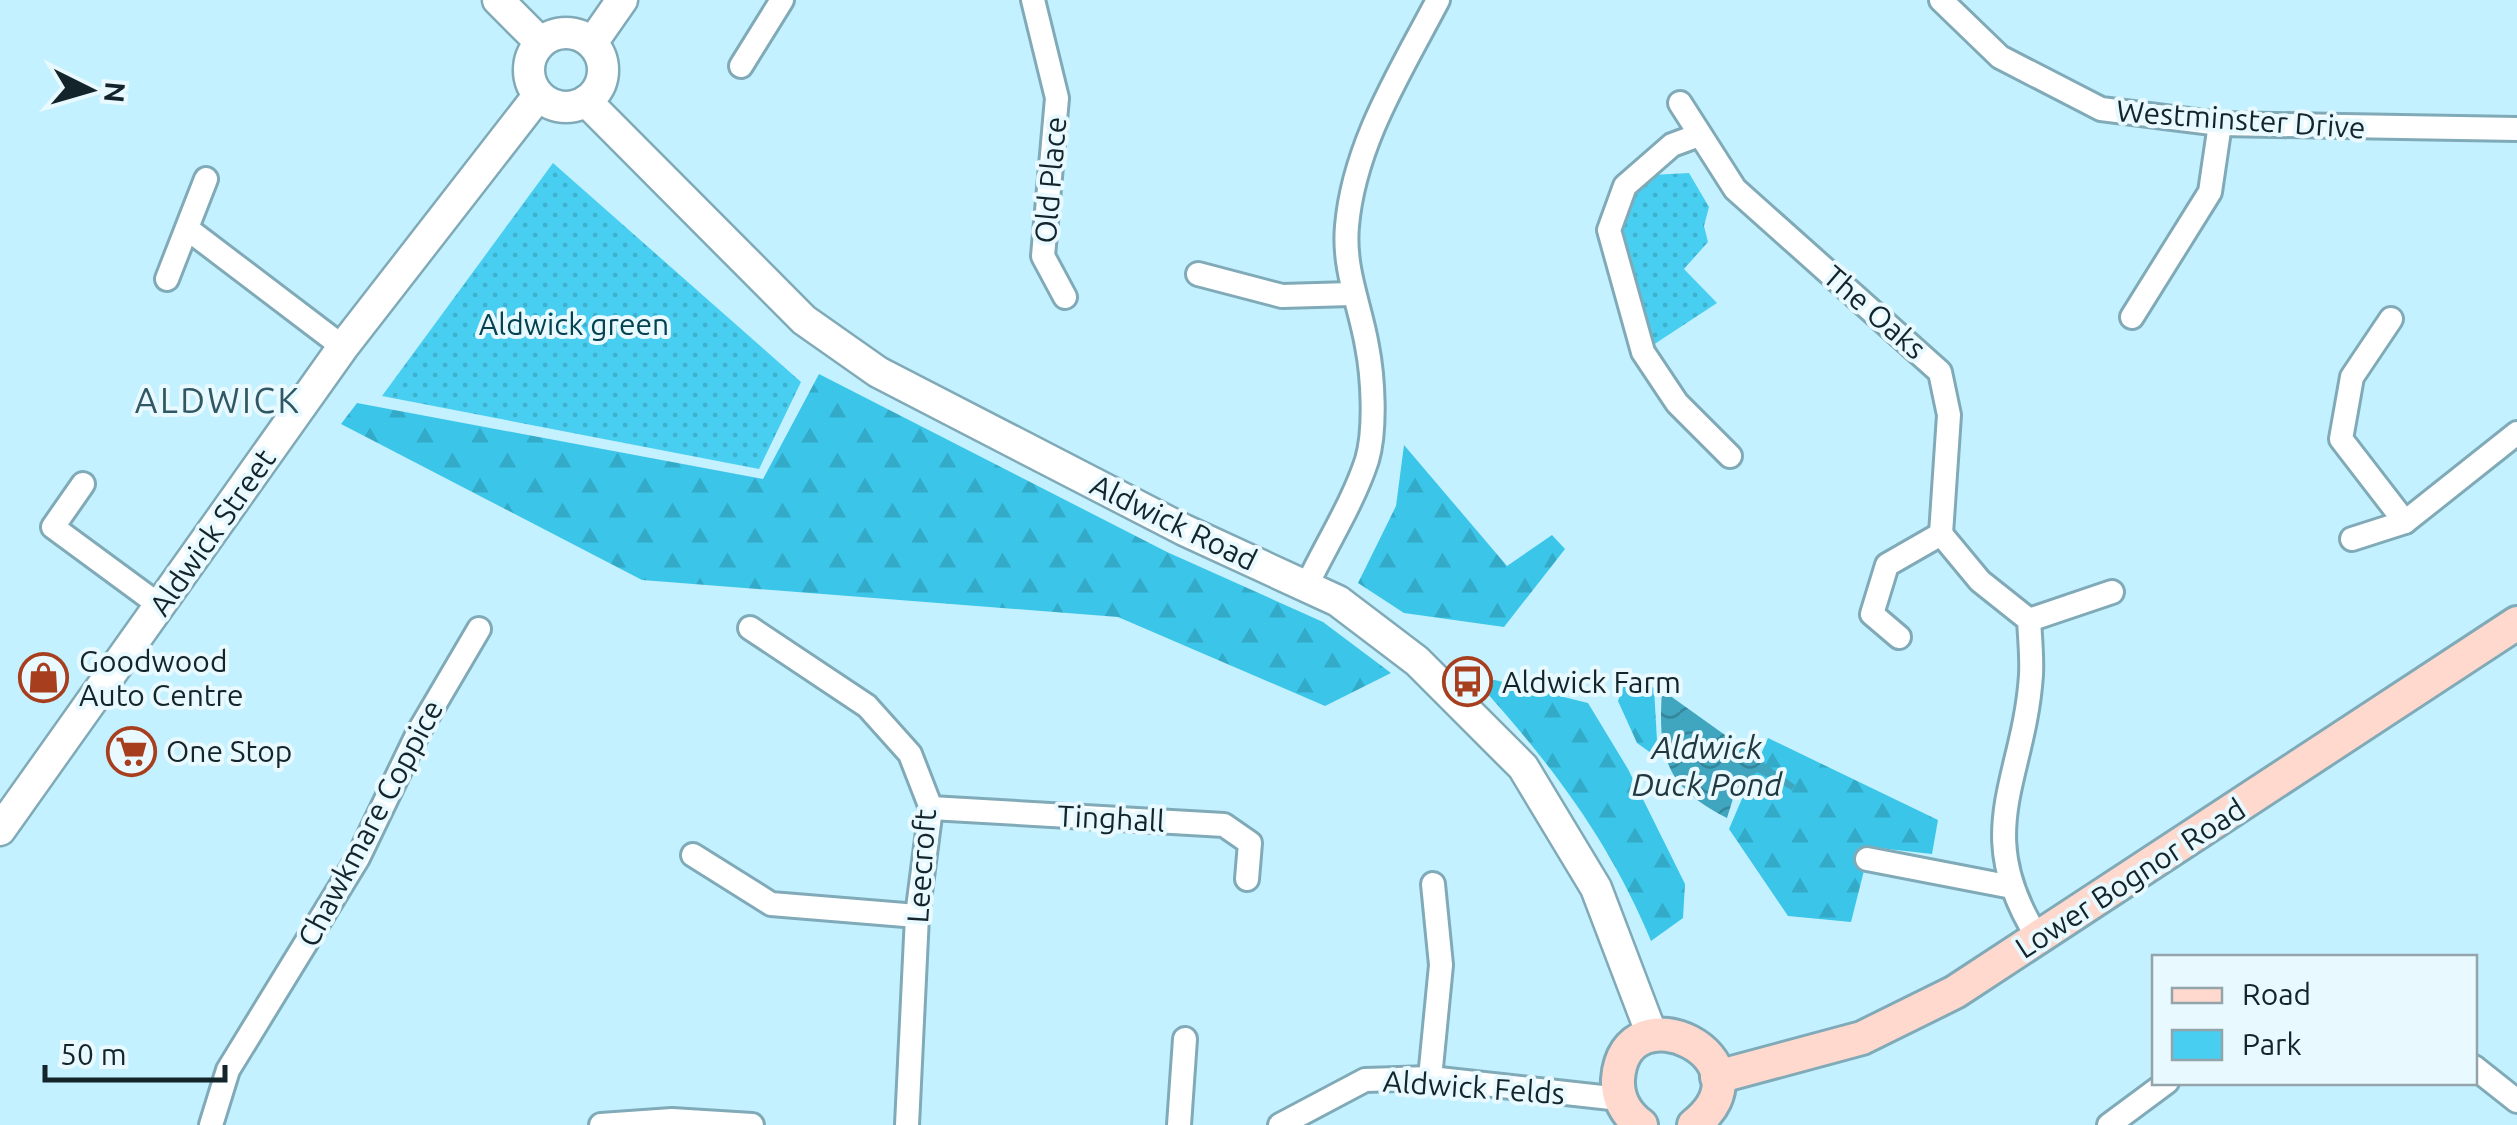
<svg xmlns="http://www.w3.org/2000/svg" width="2517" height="1125" viewBox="0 0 2517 1125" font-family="Ubuntu,sans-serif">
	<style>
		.green { fill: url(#green-dots) }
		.forest { fill: url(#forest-firs) }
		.water { fill: url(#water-waves) }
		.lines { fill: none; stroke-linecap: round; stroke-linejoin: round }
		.minor-casing { stroke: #80aab7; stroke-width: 28 }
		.tertiary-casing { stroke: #80aab7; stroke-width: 35 }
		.secondary-casing { stroke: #80aab7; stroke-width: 38 }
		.minor { stroke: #fff; stroke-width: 22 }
		.tertiary { stroke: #fff; stroke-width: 30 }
		.secondary { stroke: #ffd9cd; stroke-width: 32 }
		.labels { text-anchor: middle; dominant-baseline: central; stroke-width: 8; stroke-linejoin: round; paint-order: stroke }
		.street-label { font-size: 30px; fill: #13252a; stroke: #e8f9ff }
		.park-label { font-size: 30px; fill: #044250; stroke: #e8f9ff }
		.poi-label { font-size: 30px; fill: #13252a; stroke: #e8f9ff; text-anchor: start }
		.water-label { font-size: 32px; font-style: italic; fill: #21383f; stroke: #e8f9ff }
		.quarter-label { font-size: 35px; letter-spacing: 2.5px; fill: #2f5864; stroke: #e8f9ff }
	</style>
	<defs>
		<pattern id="green-dots" width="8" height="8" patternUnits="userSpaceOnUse" patternTransform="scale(2.5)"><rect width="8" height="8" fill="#48cef0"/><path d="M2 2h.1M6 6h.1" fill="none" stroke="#3eb1ce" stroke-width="1.8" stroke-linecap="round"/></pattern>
		<pattern id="forest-firs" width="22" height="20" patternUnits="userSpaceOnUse" patternTransform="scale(2.5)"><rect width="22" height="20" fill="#3bc6e9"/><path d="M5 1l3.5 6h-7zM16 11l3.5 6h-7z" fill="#33aac8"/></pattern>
		<pattern id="water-waves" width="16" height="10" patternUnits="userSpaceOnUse" patternTransform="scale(2.5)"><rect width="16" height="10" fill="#40a5bf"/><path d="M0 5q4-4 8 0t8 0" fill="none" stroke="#34869b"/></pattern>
	</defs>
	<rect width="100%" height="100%" fill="#c4f1ff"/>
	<g class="green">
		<polygon points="553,163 801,382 759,469 382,396"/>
		<polygon points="1689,173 1709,207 1704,226 1708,242 1684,269 1717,303 1650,347 1618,232 1631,198 1651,175"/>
	</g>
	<g class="forest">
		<polygon points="819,374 1167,552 1323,622 1391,673 1325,706 1118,617 642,580 341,424 357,403 763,479"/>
		<polygon points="1404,445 1507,566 1552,535 1565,549 1504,627 1404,613 1358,583 1396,506"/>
		<polygon points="1628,673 1654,688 1658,758 1637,743 1618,701"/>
		<path d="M1495,680L1588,703L1628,769L1685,884L1683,918L1651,941C1610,841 1549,761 1476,681Z"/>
		<polygon points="1768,738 1938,820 1932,854 1870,847 1851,922 1788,916 1729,829"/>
	</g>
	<path class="water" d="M1662,690L1795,785L1792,790L1757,772L1736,789L1727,818C1664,786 1658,756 1662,690Z"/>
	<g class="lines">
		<defs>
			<g id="minor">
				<polyline points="1033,0 1057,98 1043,256 1065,297"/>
				<polyline points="1941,0 2000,57 2101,109 2220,124 2517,129"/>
				<polyline points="741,66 782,0"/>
				<polyline points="1680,103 1735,189 1940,372 1949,415 1941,534"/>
				<polyline points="1699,135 1672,145 1625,186 1609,230 1643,352 1677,403 1730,456"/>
				<polyline points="189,230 343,347"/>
				<polyline points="1198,274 1282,296 1351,294"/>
				<polyline points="167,279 206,179"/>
				<polyline points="2132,317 2210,192 2220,124"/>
				<polyline points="2391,319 2352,377 2341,439 2405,522"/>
				<polyline points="83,484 53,527 159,605"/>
				<path d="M1941,534L1980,581L2029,620C2030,638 2032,657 2031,675C2024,781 1970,831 2038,938"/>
				<polyline points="2352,539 2405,522 2517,433"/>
				<path d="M1307,585C1326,545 1353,503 1367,460C1376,429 1373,377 1367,346C1360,305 1343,269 1347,226C1354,144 1401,71 1438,0"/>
				<polyline points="2029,620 2112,592"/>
				<polyline points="750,628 867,706 910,754 931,808 917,916 907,1125"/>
				<polyline points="1899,637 1872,614 1887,565 1941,534"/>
				<polyline points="931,808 1224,825 1250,843 1247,879"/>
				<polyline points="693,855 771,904 917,916"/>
				<polyline points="1867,859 2012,887"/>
				<polyline points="2474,1067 2517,1101"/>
				<polyline points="1430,1078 1441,965 1433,884"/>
				<polyline points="211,1125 228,1070 358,858 419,731 479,629"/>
				<polyline points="601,1125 672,1120 752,1125"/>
				<polyline points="1179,1125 1185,1039"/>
				<polyline points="1280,1125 1365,1080 1430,1078 1620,1099"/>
				<polyline points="2109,1125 2167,1082"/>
			</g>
			<g id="tertiary">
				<polyline points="498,0 540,42"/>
				<circle cx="566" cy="70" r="37"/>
				<polyline points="592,43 622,0"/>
				<polyline points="586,101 804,320 878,372 1184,530 1338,601 1417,661 1523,767 1596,888 1652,1035"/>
				<polyline points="0,830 343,347 538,96"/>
			</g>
			<g id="secondary">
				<polyline points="1717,1077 1862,1038 1955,992 2517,623"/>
				<path d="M1641,1125C1626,1114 1617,1098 1618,1079C1625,985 1777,1059 1694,1125"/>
			</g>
		</defs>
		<use href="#minor" class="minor-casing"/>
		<use href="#tertiary" class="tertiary-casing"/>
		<use href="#secondary" class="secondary-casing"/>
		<use href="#minor" class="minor"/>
		<use href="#tertiary" class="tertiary"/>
		<use href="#secondary" class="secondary"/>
	</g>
	<defs>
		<symbol id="shop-ring" viewBox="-11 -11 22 22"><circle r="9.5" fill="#e8f9ff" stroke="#a73f1e" stroke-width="1.5"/><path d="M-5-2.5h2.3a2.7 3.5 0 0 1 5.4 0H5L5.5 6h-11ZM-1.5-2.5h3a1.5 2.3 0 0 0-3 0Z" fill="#a73f1e"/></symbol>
		<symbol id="bus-ring" viewBox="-11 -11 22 22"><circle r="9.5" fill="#e8f9ff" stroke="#a73f1e" stroke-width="1.5"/><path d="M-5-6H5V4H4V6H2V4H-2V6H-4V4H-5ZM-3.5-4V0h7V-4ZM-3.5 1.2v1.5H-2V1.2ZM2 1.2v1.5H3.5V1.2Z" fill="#a73f1e"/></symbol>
		<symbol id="supermarket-ring" viewBox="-11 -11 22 22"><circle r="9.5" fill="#e8f9ff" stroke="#a73f1e" stroke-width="1.5"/><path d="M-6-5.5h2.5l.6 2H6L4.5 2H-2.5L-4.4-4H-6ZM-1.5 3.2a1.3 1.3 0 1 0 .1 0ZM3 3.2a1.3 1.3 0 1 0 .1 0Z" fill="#a73f1e"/></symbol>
	</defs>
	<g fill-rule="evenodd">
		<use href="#shop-ring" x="16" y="650" width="55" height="55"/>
		<use href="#bus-ring" x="1440" y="654" width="55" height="55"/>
		<use href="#supermarket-ring" x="104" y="724" width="55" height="55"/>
	</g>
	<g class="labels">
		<g class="street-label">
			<text transform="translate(2241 119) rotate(4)">Westminster Drive</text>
			<text transform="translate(1050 180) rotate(-85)">Old Place</text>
			<text transform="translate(1875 312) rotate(41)">The Oaks</text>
			<text transform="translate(1174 522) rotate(26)">Aldwick Road</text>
			<text transform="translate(212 532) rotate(-55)">Aldwick Street</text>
			<text transform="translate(1111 818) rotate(3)">Tinghall</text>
			<text transform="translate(370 823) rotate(-62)">Chawkmare Coppice</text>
			<text transform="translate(921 866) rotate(-86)">Leecroft</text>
			<text transform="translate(2130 878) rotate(-33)">Lower Bognor Road</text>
			<text transform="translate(1474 1087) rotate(4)">Aldwick Felds</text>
		</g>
		<g class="park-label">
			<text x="574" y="324">Aldwick green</text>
		</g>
		<g class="poi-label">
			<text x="79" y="661">Goodwood<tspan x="79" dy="34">Auto Centre</tspan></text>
			<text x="1502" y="682">Aldwick Farm</text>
			<text x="166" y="751">One Stop</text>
		</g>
		<g class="water-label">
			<text x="1707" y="747">Aldwick<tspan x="1707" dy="37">Duck Pond</tspan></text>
		</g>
		<g class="quarter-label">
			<text x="218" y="400">ALDWICK</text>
		</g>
	</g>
	<rect x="2152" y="955" width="325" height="130" fill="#e8f9ff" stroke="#93a4aa" stroke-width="2.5"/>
	<rect x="2172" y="988" width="50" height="15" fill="#ffd9cd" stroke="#93a4aa" stroke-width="2.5"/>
	<text x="2242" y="1005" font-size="30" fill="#13252a">Road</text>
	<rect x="2172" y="1030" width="50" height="30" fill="#48cef0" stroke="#93a4aa" stroke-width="2.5"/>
	<text x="2242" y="1055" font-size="30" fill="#13252a">Park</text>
	<g transform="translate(90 90) rotate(95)" stroke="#e8f9ff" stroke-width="8" paint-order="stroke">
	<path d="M0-8L18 38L0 25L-18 38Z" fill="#13252a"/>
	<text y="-15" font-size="28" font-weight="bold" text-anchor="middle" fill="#13252a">N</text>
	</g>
	<path d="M45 1065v15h180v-15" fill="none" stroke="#13252a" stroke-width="5"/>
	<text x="60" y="1065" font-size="30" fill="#13252a" stroke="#e8f9ff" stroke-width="8" paint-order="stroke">50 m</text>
</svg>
